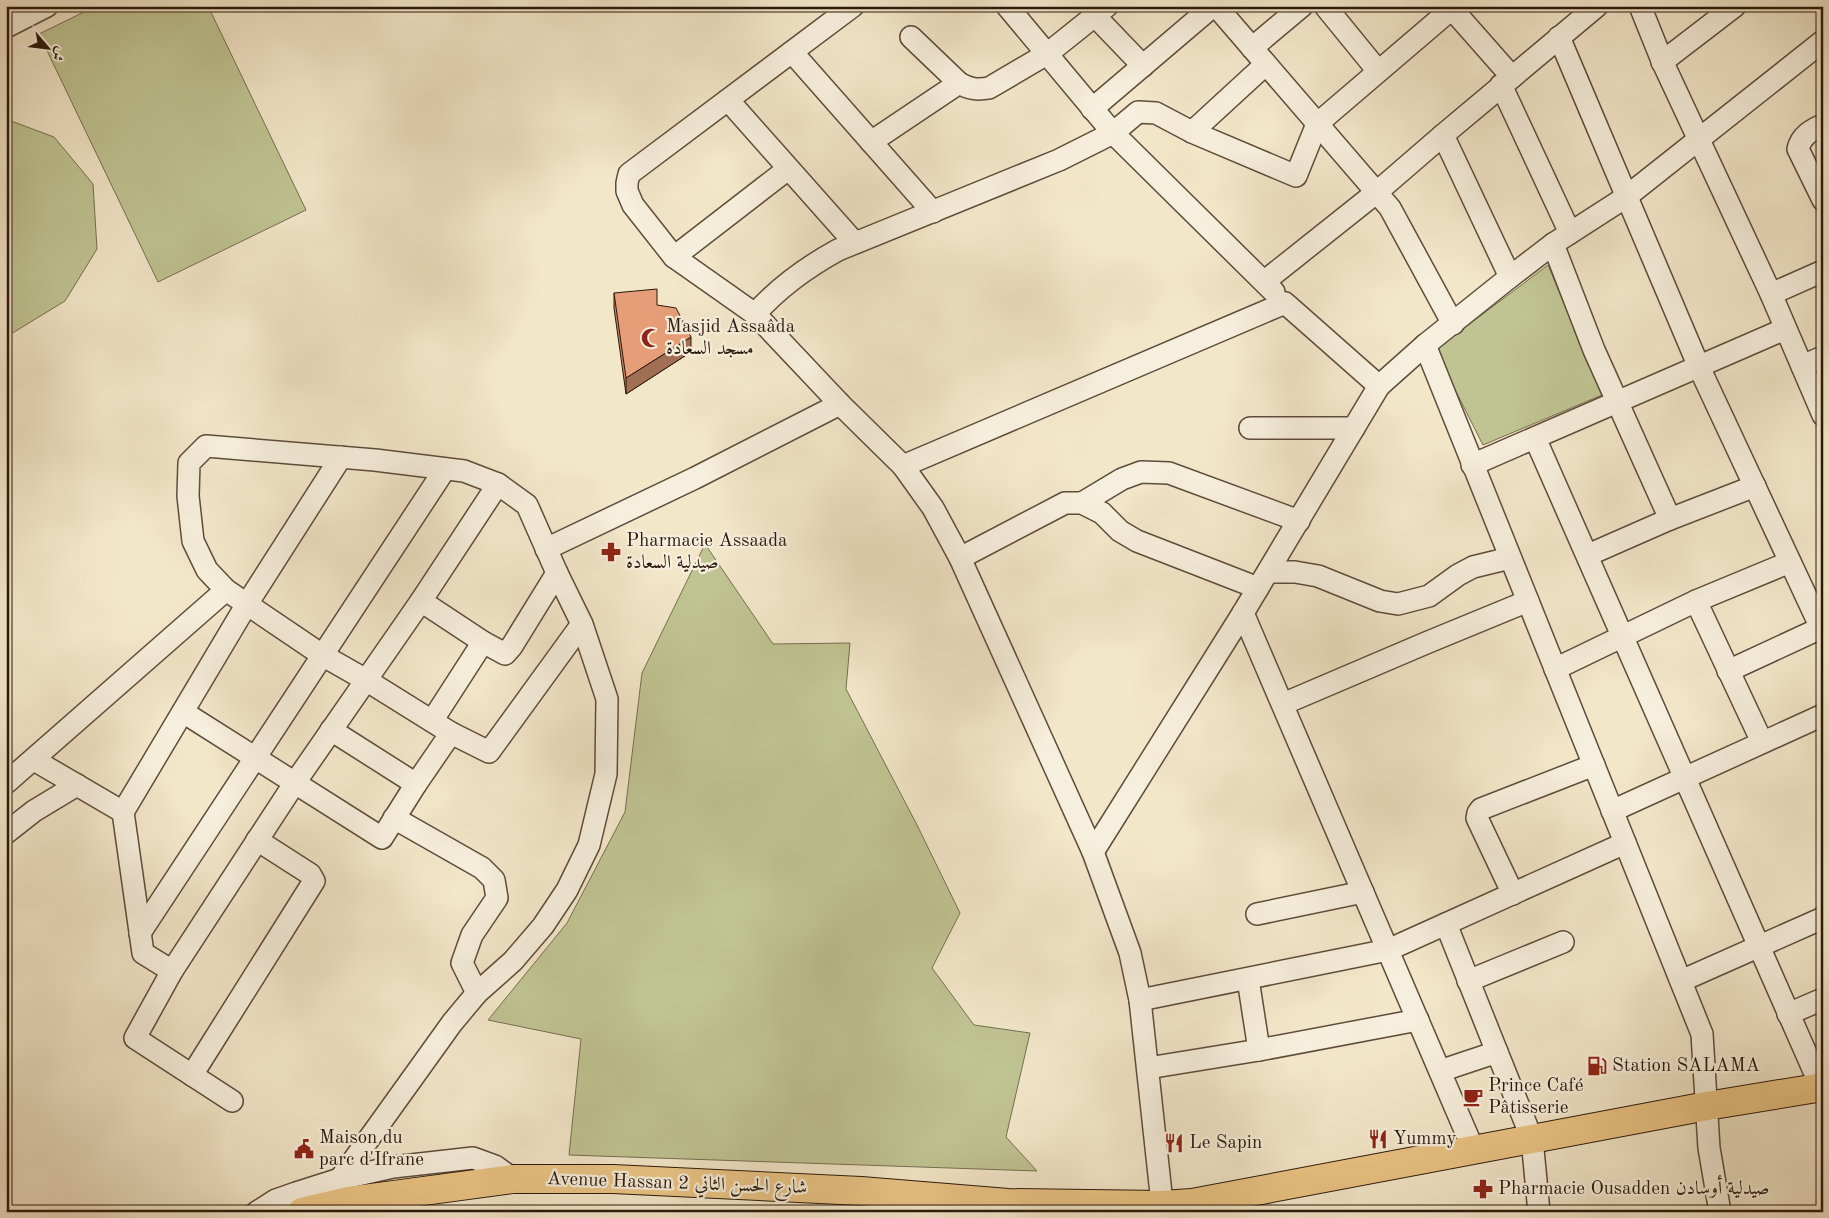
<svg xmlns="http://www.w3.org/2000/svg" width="1829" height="1218" viewBox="0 0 1829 1218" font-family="'Old Standard TT',Amiri,serif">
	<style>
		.green { fill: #c0c493; stroke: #766e4f }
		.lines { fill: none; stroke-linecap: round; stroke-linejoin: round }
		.minor-casing { stroke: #5d4c3b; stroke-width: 24 }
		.major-casing { stroke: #2b190b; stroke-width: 30 }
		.minor { stroke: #f7efdd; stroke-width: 21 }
		.major { stroke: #eac485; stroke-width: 28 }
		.wall { fill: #c68867; stroke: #2b190b }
		.shaded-wall { fill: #a16f54; stroke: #2b190b }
		.building { fill: #e69e78; stroke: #2b190b }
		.labels { text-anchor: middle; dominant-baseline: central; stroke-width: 4.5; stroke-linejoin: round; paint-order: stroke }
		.poi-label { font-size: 19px; fill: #2b190b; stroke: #f7efdd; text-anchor: start }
		.street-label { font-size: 19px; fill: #2b190b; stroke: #f7efdd }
	</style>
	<rect width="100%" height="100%" fill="#f3e7ca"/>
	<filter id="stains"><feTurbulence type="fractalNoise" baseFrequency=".004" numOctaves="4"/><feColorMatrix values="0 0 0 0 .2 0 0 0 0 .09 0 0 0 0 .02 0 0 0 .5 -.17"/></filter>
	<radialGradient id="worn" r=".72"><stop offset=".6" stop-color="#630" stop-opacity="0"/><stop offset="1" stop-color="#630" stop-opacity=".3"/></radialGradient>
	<g class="green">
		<polygon points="96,6 208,6 306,210 158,282 39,34"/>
		<polygon points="6,119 54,137 93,184 97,249 65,301 6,337"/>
		<polygon points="1548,265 1602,395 1483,445 1435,350"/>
		<polygon points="705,544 773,644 850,643 846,689 917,825 960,913 932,968 974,1025 1030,1033 1006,1137 1037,1171 569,1155 581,1039 488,1020 567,923 625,812 642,673"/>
	</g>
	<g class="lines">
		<defs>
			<g id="minor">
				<polyline points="853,6 629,174 627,183 627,191 633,205 674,257 755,314 840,404 903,466 1285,303 1379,386 1425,345 1510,277 1553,244 1626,197 1823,41"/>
				<polyline points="1007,6 1113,133 1274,292"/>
				<polyline points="1216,6 1390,208 1453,324"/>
				<polyline points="1325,6 1378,71"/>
				<polyline points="1640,6 1663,63 1771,294 1823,415"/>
				<polyline points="1452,9 1512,77"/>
				<polyline points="1095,16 1143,66"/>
				<polyline points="6,27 47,6"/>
				<path d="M911,37L959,83C969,89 977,90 989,88L1047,54L1107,6"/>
				<polyline points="1559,37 1699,367 1821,628"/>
				<polyline points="1252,48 1302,6"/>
				<polyline points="792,52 933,212"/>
				<polyline points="1662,62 1735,6"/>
				<polyline points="1501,85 1570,233"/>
				<polyline points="728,100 854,242"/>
				<polyline points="1092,109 1213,6"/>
				<path d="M1823,125C1811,130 1801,136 1798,149L1823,200"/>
				<polyline points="1192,132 1296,176 1317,124 1455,6"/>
				<polyline points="1443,135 1510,277"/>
				<polyline points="871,142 959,83"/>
				<polyline points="1553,244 1594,350 1670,519"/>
				<polyline points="674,257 788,169"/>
				<polyline points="1265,281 1377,192 1443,135 1597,6"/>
				<polyline points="1771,294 1823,271"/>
				<path d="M755,314C779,287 807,267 838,250L1059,160L1113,133L1138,112L1156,113L1192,132L1266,64"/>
				<polyline points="1425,345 1702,1034 1709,1148 1720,1212"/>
				<polyline points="1802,366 1823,357"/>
				<polyline points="1250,428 1354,428"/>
				<polyline points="1535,438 1821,1087"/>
				<polyline points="1472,465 1785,329"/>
				<polyline points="903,466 933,508 960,558 1093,852 1130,953 1140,1000 1163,1212"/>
				<polyline points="1082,503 1122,479 1141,472 1169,473 1299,521"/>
				<polyline points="546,549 695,478 840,404"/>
				<polyline points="1588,555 1670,519 1755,486"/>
				<polyline points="960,558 1065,503 1082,503 1102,513 1120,531 1137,541 1258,588"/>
				<polyline points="1268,572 1295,572 1318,576 1380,601 1398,604 1429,596 1458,575 1473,567 1510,558"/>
				<polyline points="421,601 483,642 505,654 512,646 557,573"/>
				<polyline points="1696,601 1762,742"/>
				<polyline points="1243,613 1474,1151"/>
				<polyline points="1555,669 1696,601 1790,562"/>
				<polyline points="1728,671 1823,627"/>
				<polyline points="1283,704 1426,643 1528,601"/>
				<polyline points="183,712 382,838 416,784 451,733"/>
				<polyline points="432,721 483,642"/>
				<polyline points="331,730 416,784"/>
				<polyline points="34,760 123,812"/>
				<polyline points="6,783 226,590"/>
				<polyline points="1612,811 1823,715"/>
				<polyline points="394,818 482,868 494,880 497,898 472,935 462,963 477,993"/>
				<polyline points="6,833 34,811 77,785"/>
				<polyline points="1093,852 1243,613 1379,386"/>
				<polyline points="1513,894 1477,818 1478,813 1481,809 1594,765"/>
				<polyline points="1257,914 1363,892"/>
				<polyline points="1446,924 1497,1052"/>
				<polyline points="140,933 445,469"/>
				<polyline points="172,971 143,953 123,812 247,604 341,457"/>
				<polyline points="1248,979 1259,1050"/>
				<polyline points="1468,981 1563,942"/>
				<polyline points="1681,981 1823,918"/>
				<polyline points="1140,1000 1388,950 1625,843"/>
				<polyline points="1788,1014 1823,999"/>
				<polyline points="1148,1068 1259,1050 1418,1020"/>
				<polyline points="1440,1071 1497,1052 1532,1139 1539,1212"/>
				<polyline points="192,1075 314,881 310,874 257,840"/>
				<polyline points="232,1101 135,1038 172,971 294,784 421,601 498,484"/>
				<polyline points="340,1179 452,1023 477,993 513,961 543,926 567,890 589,845 606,774 607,699 582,624 557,573 527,505 498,484 464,471 375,460 206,446 189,463 188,496 193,541 207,570 226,590 322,655 366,680 451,733 489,752 582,624"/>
				<polyline points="257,1212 276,1200 296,1193 340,1179 393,1167 473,1158 495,1166 513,1179"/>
			</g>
			<polyline id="major" points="302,1212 349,1201 513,1179 613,1179 861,1191 1008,1203 1162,1205 1192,1203 1707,1106 1823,1087"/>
		</defs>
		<use href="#minor" class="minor-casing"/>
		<use href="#major" class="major-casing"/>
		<use href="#minor" class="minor"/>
		<use href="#major" class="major"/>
	</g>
	<polygon class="wall" points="614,293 657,305 691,352 626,394 614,308"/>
	<polygon class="shaded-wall" points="691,337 691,352 626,394 626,378"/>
	<polygon class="building" points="657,289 657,305 676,308 691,337 626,378 614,293"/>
	<defs>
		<symbol id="mosque-bare" viewBox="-9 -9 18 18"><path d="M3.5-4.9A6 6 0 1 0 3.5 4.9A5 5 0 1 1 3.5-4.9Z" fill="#8f2418" stroke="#f7efdd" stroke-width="2.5" paint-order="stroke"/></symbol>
		<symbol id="pharmacy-bare" viewBox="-9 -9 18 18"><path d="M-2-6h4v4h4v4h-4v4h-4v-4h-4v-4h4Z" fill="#8f2418" stroke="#f7efdd" stroke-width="2.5" paint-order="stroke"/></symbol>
		<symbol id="fuel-bare" viewBox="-9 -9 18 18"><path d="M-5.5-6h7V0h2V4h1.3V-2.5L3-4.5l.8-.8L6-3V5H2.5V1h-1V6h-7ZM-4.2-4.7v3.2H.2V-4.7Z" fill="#8f2418" stroke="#f7efdd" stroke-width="2.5" paint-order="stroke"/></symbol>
		<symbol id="cafe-bare" viewBox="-9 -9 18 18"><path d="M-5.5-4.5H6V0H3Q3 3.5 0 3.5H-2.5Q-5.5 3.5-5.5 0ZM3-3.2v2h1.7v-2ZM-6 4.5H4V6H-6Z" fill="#8f2418" stroke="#f7efdd" stroke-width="2.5" paint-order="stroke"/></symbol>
		<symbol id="restaurant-bare" viewBox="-9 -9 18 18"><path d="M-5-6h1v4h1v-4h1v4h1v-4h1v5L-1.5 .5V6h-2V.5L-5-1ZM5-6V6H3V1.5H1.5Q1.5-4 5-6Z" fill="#8f2418" stroke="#f7efdd" stroke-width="2.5" paint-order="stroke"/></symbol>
		<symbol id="civic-bare" viewBox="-9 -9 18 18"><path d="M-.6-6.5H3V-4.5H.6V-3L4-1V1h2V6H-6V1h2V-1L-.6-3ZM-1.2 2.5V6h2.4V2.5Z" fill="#8f2418" stroke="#f7efdd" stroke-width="2.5" paint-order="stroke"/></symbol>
	</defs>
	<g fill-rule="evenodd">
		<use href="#mosque-bare" x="637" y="324" width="28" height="28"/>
		<use href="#pharmacy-bare" x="597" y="538" width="28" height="28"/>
		<use href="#fuel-bare" x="1583" y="1052" width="28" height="28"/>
		<use href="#cafe-bare" x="1459" y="1083" width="28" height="28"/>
		<use href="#restaurant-bare" x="1364" y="1125" width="28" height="28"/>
		<use href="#restaurant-bare" x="1160" y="1129" width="28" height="28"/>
		<use href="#civic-bare" x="290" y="1135" width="28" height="28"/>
		<use href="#pharmacy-bare" x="1469" y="1175" width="28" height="28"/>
	</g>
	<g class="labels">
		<g class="poi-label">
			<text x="666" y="327">Masjid Assaâda<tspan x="666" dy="22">مسجد السعادة</tspan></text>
			<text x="626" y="541">Pharmacie Assaada<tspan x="626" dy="22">صيدلية السعادة</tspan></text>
			<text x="1612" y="1066">Station SALAMA</text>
			<text x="1488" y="1086">Prince Café<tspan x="1488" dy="22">Pâtisserie</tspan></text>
			<text x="319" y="1138">Maison du<tspan x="319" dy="22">parc d'Ifrane</tspan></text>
			<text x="1393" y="1139">Yummy</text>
			<text x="1189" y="1143">Le Sapin</text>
			<text x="1498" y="1189">Pharmacie Ousadden صيدلية أوسادن</text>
		</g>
		<g class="street-label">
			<text transform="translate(677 1184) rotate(2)">Avenue Hassan 2 شارع الحسن الثاني</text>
		</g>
	</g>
	<rect width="1829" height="1218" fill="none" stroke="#f3e7ca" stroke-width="25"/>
	<rect x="8" y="8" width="1814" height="1203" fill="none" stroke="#2b190b" stroke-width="2.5"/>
	<rect x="12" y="12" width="1804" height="1193" fill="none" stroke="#2b190b"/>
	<g transform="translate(48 48) rotate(118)" stroke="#f7efdd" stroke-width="4" paint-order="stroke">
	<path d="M0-4L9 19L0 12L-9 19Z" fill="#2b190b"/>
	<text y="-8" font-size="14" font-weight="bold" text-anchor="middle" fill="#2b190b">ش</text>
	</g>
	<rect width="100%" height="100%" filter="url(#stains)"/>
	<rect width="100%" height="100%" fill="url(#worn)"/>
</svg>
